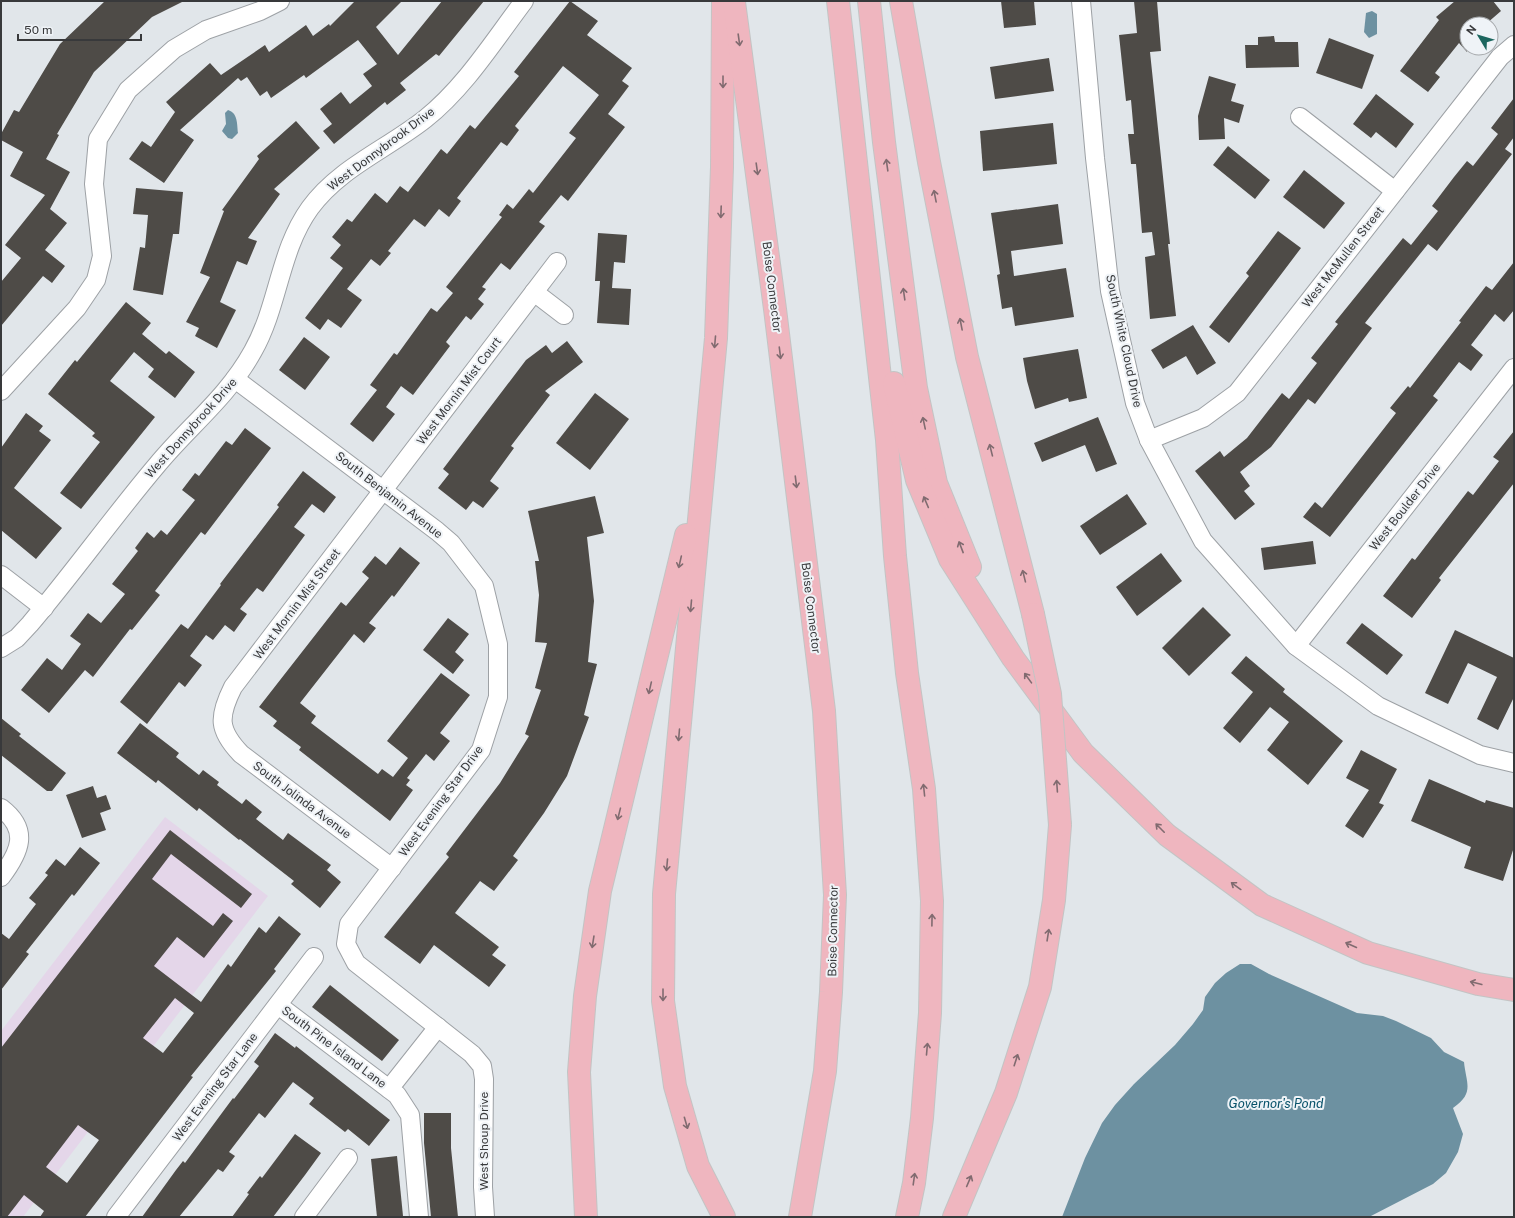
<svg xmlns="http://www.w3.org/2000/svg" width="1515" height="1218" viewBox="0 0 1515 1218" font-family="'Public Sans',sans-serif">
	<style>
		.commercial { fill: #e4d6e9 }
		.water { fill: #6d91a1 }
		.building { fill: #4e4b47; fill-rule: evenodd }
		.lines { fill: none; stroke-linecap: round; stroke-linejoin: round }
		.minor-casing { stroke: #9da1a5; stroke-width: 20 }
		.highway-casing { stroke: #c3c4c4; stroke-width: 24 }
		.minor { stroke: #fff; stroke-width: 18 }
		.highway { stroke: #efb6bf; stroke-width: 22 }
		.highway-bridge-casing { stroke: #c3c4c4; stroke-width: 24; stroke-linecap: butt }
		.highway-bridge { stroke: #efb6bf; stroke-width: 22 }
		.oneway { stroke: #816b70 }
		.labels { text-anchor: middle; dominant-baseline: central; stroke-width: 4; stroke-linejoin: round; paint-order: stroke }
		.street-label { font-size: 12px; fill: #38393b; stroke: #eff3f7 }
		.water-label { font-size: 13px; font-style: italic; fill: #08526a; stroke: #eff3f7 }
	</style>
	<rect width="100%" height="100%" fill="#e1e6ea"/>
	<polygon class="commercial" points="165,817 268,896 23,1217 1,1217 1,1031"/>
	<g class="water">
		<polygon points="1372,11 1377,14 1377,34 1369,38 1364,32 1366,13"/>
		<path d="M228,110C238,113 237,124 238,133L232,139L228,138L222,131L226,124L225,113Z"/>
		<path d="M1240,964H1251L1269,974L1357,1013L1383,1016L1396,1021L1431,1038L1444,1052L1464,1062C1466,1083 1475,1093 1453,1108L1463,1134L1458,1152L1446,1173L1433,1184L1369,1217H1062L1085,1158L1102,1123L1115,1105L1134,1084L1175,1045L1193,1024L1203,1010L1205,997L1215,983L1226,973Z"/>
	</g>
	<g class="building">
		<polygon points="105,1 184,1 152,17 94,72 57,134 59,135 46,159 70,172 50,209 67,223 45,250 65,266 52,283 43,276 1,326 1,282 21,258 5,245 45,195 10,176 23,152 1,140 1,134 14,110 19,112 60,44"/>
		<polygon points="355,1 402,1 376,27 398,55 442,1 484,1 439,56 436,54 400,83 406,90 387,105 385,102 334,144 323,131 332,124 320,109 341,92 350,104 372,86 363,74 377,64 358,40 306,78 304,75 271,98 267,91 260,96 247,77 241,81 238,78 180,130 194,140 164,183 129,159 142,141 151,147 175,112 166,102 210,63 221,75 265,45 269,52 306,25 313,36 329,24 330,26"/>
		<polygon points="570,1 598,21 587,35 632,68 622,81 629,86 608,114 625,127 568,201 561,195 539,222 545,226 510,270 501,263 482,287 486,289 478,299 484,304 471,320 466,316 446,342 450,346 413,395 401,386 386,407 395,414 373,442 350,424 377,390 370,385 394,353 397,355 431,308 437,312 453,293 446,287 502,217 499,215 507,204 513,209 529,189 533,193 576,138 569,133 599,95 563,66 515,126 519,130 507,146 501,142 457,198 461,201 449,217 439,209 425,227 414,219 388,251 391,253 380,266 371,259 347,289 362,300 341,328 328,319 320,330 305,318 343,268 330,258 341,245 332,237 347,219 352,222 375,193 387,203 400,186 408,192 441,149 447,154 470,125 475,129 519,76 514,72"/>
		<polygon points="1001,1 1034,1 1036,25 1004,28"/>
		<polygon points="1134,1 1157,1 1161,51 1150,52 1170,244 1168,244 1176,316 1150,319 1145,257 1155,255 1152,232 1142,233 1136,164 1131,164 1128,134 1134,134 1131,100 1126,101 1119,35 1137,33"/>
		<polygon points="1455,1 1493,1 1501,11 1486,24 1467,24 1467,52 1459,43 1435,73 1440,77 1428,92 1400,71 1439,20 1436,17"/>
		<polygon points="1274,36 1275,42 1298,42 1299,67 1246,68 1245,45 1258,45 1258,37"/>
		<polygon points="1329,38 1374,55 1362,89 1316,73"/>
		<polygon points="1049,58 1054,91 995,99 990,67"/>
		<polygon points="1209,76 1236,84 1231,101 1244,105 1239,123 1224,118 1225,139 1199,140 1198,116"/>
		<polygon points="1376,94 1414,124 1396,148 1376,132 1371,138 1353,124"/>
		<polygon points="1514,98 1514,137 1505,149 1512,154 1437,251 1428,244 1392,289 1365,323 1372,328 1315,404 1308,399 1271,447 1240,472 1250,486 1244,491 1255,504 1235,520 1195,471 1220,451 1224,457 1247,438 1282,393 1289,399 1317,363 1311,358 1338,324 1335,322 1403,238 1411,245 1438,211 1432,206 1454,177 1467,161 1473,166 1498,134 1491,128"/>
		<polygon points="296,121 320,148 274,189 280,194 248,238 257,241 247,265 237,261 220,302 236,310 217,348 195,336 199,328 186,322 210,277 200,273 224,211 222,210 259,159 257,156"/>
		<polygon points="1053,123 1057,164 983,171 980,131"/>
		<polygon points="1228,146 1270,180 1255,199 1213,165"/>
		<polygon points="1304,170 1345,203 1324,229 1283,197"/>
		<polygon points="136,188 183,192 179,234 173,234 163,295 133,290 140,247 145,248 148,215 133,214"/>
		<polygon points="1058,204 1063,244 1011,251 1014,276 1066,268 1074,317 1015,326 1012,307 1002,309 997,275 1000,274 991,213"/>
		<polygon points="1278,231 1301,248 1229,343 1209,327 1249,276 1246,273"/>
		<polygon points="598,233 627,235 625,263 614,262 612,288 631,289 629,325 597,323 600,281 595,281"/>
		<polygon points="1514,262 1514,310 1504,322 1495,314 1471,345 1483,355 1471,371 1459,362 1433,396 1438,400 1330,537 1303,517 1315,502 1322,508 1396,413 1390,408 1408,386 1410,388 1461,322 1459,321 1486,286 1492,290"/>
		<polygon points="126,302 151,323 142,334 166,354 169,351 195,372 175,398 148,377 154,369 134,352 110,381 155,417 81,509 60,493 100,442 92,436 95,433 48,394 75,360 77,362"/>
		<polygon points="1193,325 1216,363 1197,375 1186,356 1163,369 1151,350"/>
		<polygon points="304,337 330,357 305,390 279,370"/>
		<polygon points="567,341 583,362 545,391 550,395 511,446 514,448 490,481 499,488 483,508 473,501 466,510 438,488 449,474 443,469 526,360 546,345 552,353"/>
		<polygon points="1078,349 1087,398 1069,402 1068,398 1035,409 1027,381 1023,358"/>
		<polygon points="595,393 629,419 590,470 556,443"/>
		<polygon points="26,413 43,426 39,431 51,440 14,488 62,528 36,559 1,530 1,448"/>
		<polygon points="1098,417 1117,464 1096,472 1085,445 1042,462 1034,443"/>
		<polygon points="245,428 271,448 205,535 201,532 155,591 160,595 132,630 130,629 93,677 85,670 49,713 21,690 47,658 62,670 81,644 70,636 88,613 101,623 125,594 112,584 138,551 135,548 147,532 154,538 161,530 167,535 195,500 182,490 195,473 199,476 226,441 232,445"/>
		<polygon points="1514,431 1514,483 1439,578 1441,580 1412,618 1383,596 1412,558 1415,560 1468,491 1473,495 1499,461 1493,457"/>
		<polygon points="303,471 336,497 324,513 312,504 294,527 305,535 263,592 257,588 240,609 247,614 234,632 225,625 213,640 206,635 190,656 202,665 185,687 179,682 147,724 120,702 181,624 188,629 221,585 220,584 279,507 277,505"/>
		<polygon points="1127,494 1147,524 1100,555 1080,526"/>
		<polygon points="595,496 604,533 587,537 594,601 588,662 597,664 584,715 589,717 567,776 544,813 513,856 518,860 494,891 480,881 455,913 499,947 492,955 506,965 489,987 434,945 420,964 384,937 449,857 446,854 500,783 529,736 525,734 541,690 535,688 547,643 535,642 539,595 535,561 539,561 528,511"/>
		<polygon points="1313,541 1316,564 1264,570 1261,548"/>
		<polygon points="400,547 420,563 394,597 392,595 369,623 376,628 364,643 354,634 300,703 316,716 311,723 378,774 382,769 393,777 408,758 387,741 441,673 470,695 440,733 450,741 434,761 426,754 407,778 410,780 406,785 413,790 390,821 299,750 301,747 273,726 277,721 259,707 341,602 346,606 369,578 362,572 375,556 386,565"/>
		<polygon points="1161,553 1182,581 1137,616 1116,587"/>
		<polygon points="1203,607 1231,635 1189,676 1162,648"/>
		<polygon points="448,618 469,634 455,652 464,660 453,674 423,650"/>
		<polygon points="1362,623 1403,655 1387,675 1346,643"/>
		<polygon points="1455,630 1514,658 1514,697 1498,730 1477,719 1497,677 1468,663 1448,704 1425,693"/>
		<polygon points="1246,656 1285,689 1283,692 1343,741 1308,785 1267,750 1289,722 1270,707 1240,743 1223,728 1253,692 1231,673"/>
		<polygon points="1,718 21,734 19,736 66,773 52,791 47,791 1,755"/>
		<polygon points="140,723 179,753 176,757 199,775 203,770 219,782 217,785 242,804 246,799 262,812 256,819 283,840 288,833 331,865 327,870 341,882 320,908 291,884 294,881 240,839 239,840 199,808 197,811 158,780 156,783 117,753"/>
		<polygon points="1361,750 1397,769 1379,803 1384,805 1363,838 1345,826 1369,790 1346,778"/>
		<polygon points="1429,779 1485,803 1486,800 1514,808 1514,847 1503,881 1464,868 1471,847 1411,821"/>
		<polygon points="93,786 97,798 106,795 111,809 100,813 106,830 82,838 66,795"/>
		<path d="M170,830L252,894L241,908L171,854L152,879L213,926L223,913L233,921L204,958L177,937L154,966L201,1002L228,964L231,967L259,927L266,933L279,916L301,934L274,969L276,971L191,1076L193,1077L85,1217H40L44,1211L24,1195L7,1217H1V1048ZM175,998L194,1013L163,1053L143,1038ZM78,1125L99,1140L67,1183L46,1167Z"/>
		<polygon points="80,847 100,863 74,896 72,894 26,952 29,954 1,990 1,933 9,939 36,904 29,898 48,875 45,873 56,859 65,866"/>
		<polygon points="330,985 399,1040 382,1061 312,1007"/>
		<polygon points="275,1033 295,1048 296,1046 390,1120 369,1146 348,1129 345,1132 309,1104 314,1098 293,1082 265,1118 259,1113 229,1152 235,1156 223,1172 218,1169 179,1217 142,1217 176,1170 183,1161 185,1163 233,1098 234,1099 259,1066 254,1062"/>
		<polygon points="424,1113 451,1113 451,1148 458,1217 431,1217 424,1143"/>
		<polygon points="295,1134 321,1153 305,1175 273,1217 232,1217 249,1194 247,1193 260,1176 262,1178"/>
		<polygon points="397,1156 403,1216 377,1217 371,1159"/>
	</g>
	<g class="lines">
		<defs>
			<g id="minor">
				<polyline points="1081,1 1095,158 1110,291 1135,403 1149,440 1203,541 1296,646 1378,706 1480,755 1514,763"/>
				<polyline points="1300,117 1395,191"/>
				<polyline points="534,292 564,315"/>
				<polyline points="235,379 437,531 451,543 484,586 498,644 498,697 481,750 349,924 346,944 356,963 472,1054 482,1066 484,1079 483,1187 485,1217"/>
				<polyline points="1,391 77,308 96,280 102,256 94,184 98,139 128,90 174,49 206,30 260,11 280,1"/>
				<polyline points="1149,440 1203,418 1237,393 1500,57 1514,45"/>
				<polyline points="1,575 44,608"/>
				<polyline points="1296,646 1514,368"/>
				<path d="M1,648L17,638L30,624C74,572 113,517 157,465C190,425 227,398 253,351C279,305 279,251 310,208C339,168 387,149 425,119C465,87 493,42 524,1"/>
				<path d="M1,808C30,830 20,852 1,877"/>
				<path d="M392,868L241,754C218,730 218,717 233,687L557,262"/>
				<polyline points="278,1005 397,1095 410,1115 419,1217"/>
				<polyline points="389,1089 438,1027"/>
				<polyline points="116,1217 314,957"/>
				<polyline points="304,1217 348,1158"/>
			</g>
			<g id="highway">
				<polyline points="723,1 722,167 716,338 664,894 663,1001 675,1086 698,1166 724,1217"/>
				<polyline points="838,1 887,440 895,556 907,673 924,789 932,901 930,1013 922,1118 914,1183 907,1217"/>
				<polyline points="869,1 884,142 916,388 936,483 970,567"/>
				<polyline points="901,1 929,162 967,357 1033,614"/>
				<polyline points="734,2 775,309 824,711 835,895 831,992 825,1071 800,1217"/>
				<polyline points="894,383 917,480 950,559 1013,658 1083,753 1167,835 1262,905 1368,953 1478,984 1514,990"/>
				<polyline points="586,1217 579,1072 585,996 600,891 686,535"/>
				<polyline points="954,1217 1006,1093 1040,987 1054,900 1060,825"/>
			</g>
		</defs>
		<use href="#minor" class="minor-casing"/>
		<use href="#highway" class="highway-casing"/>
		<use href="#minor" class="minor"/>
		<use href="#highway" class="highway"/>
		<defs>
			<polyline id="highway-bridge" points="1033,614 1050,694 1060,825"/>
		</defs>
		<use href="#highway-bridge" class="highway-bridge-casing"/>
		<use href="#highway-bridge" class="highway-bridge"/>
	</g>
	<defs><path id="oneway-shaft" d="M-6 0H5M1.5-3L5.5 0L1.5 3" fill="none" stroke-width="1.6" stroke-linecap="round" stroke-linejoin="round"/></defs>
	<g class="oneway">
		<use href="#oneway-shaft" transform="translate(739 40) rotate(82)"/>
		<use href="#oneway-shaft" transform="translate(723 82) rotate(90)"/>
		<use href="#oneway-shaft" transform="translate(887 165) rotate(-98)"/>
		<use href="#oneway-shaft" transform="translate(757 169) rotate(82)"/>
		<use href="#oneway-shaft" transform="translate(935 196) rotate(-101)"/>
		<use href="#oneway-shaft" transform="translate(721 212) rotate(92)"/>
		<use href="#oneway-shaft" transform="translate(904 294) rotate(-98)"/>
		<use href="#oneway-shaft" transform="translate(961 324) rotate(-101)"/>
		<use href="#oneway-shaft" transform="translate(715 342) rotate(95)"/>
		<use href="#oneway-shaft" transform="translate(780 353) rotate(83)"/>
		<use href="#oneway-shaft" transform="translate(924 423) rotate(-102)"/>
		<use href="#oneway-shaft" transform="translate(991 450) rotate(-104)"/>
		<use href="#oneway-shaft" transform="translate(796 482) rotate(83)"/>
		<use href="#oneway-shaft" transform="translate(926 502) rotate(-113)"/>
		<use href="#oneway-shaft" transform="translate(961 547) rotate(-111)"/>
		<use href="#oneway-shaft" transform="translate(680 562) rotate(103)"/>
		<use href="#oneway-shaft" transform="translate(1024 576) rotate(-104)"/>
		<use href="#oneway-shaft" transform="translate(691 606) rotate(95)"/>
		<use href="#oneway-shaft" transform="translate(1028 678) rotate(-126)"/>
		<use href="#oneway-shaft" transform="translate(650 688) rotate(103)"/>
		<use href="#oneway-shaft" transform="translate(679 735) rotate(95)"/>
		<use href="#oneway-shaft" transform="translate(1057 786) rotate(-94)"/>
		<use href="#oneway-shaft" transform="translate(924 790) rotate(-96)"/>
		<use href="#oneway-shaft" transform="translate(619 814) rotate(104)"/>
		<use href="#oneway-shaft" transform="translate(1160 828) rotate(-135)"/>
		<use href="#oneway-shaft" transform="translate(667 865) rotate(95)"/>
		<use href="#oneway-shaft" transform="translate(1236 886) rotate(-144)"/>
		<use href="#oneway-shaft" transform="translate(932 920) rotate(-89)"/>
		<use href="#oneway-shaft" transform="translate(1048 935) rotate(-81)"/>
		<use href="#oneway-shaft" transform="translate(593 942) rotate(99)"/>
		<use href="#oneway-shaft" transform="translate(1351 945) rotate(-156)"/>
		<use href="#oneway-shaft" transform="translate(1476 983) rotate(-166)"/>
		<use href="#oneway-shaft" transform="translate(663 995) rotate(90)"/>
		<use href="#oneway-shaft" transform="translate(927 1049) rotate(-85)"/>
		<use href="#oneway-shaft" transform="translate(1016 1060) rotate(-72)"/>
		<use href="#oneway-shaft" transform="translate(686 1123) rotate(74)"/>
		<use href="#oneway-shaft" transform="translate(914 1179) rotate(-82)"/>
		<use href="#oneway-shaft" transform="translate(969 1181) rotate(-67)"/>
	</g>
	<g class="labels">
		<g class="street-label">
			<text transform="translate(381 149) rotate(-37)">West Donnybrook Drive</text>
			<text transform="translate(1343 257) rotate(-52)">West McMullen Street</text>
			<text transform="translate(772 287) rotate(83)">Boise Connector</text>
			<text transform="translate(1124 341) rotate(78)">South White Cloud Drive</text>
			<text transform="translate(459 391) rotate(-53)">West Mornin Mist Court</text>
			<text transform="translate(191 428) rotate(-48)">West Donnybrook Drive</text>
			<text transform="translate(389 495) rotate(38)">South Benjamin Avenue</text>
			<text transform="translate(1405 507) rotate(-52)">West Boulder Drive</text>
			<text transform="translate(297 604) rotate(-53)">West Mornin Mist Street</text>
			<text transform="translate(811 608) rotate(83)">Boise Connector</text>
			<text transform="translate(302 800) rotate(37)">South Jolinda Avenue</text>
			<text transform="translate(441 801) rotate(-54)">West Evening Star Drive</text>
			<text transform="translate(833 931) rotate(-89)">Boise Connector</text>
			<text transform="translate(334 1047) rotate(37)">South Pine Island Lane</text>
			<text transform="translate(215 1087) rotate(-53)">West Evening Star Lane</text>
			<text transform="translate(484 1141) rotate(-90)">West Shoup Drive</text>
		</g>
		<g class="water-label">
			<text x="1276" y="1103">Governor's Pond</text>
		</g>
	</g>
	<rect width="1515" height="1218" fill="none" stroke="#38393b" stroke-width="4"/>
	<g transform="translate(1479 36) rotate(308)"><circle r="19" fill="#eff3f7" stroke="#a6a9ac"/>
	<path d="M0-3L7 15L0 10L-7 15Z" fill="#1c665f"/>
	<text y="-6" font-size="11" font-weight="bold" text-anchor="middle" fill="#38393b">N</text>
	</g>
	<path d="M18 34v6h123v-6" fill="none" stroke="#38393b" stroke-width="2"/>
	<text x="24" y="34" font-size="12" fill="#38393b" stroke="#eff3f7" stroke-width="3" paint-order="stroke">50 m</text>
</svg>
